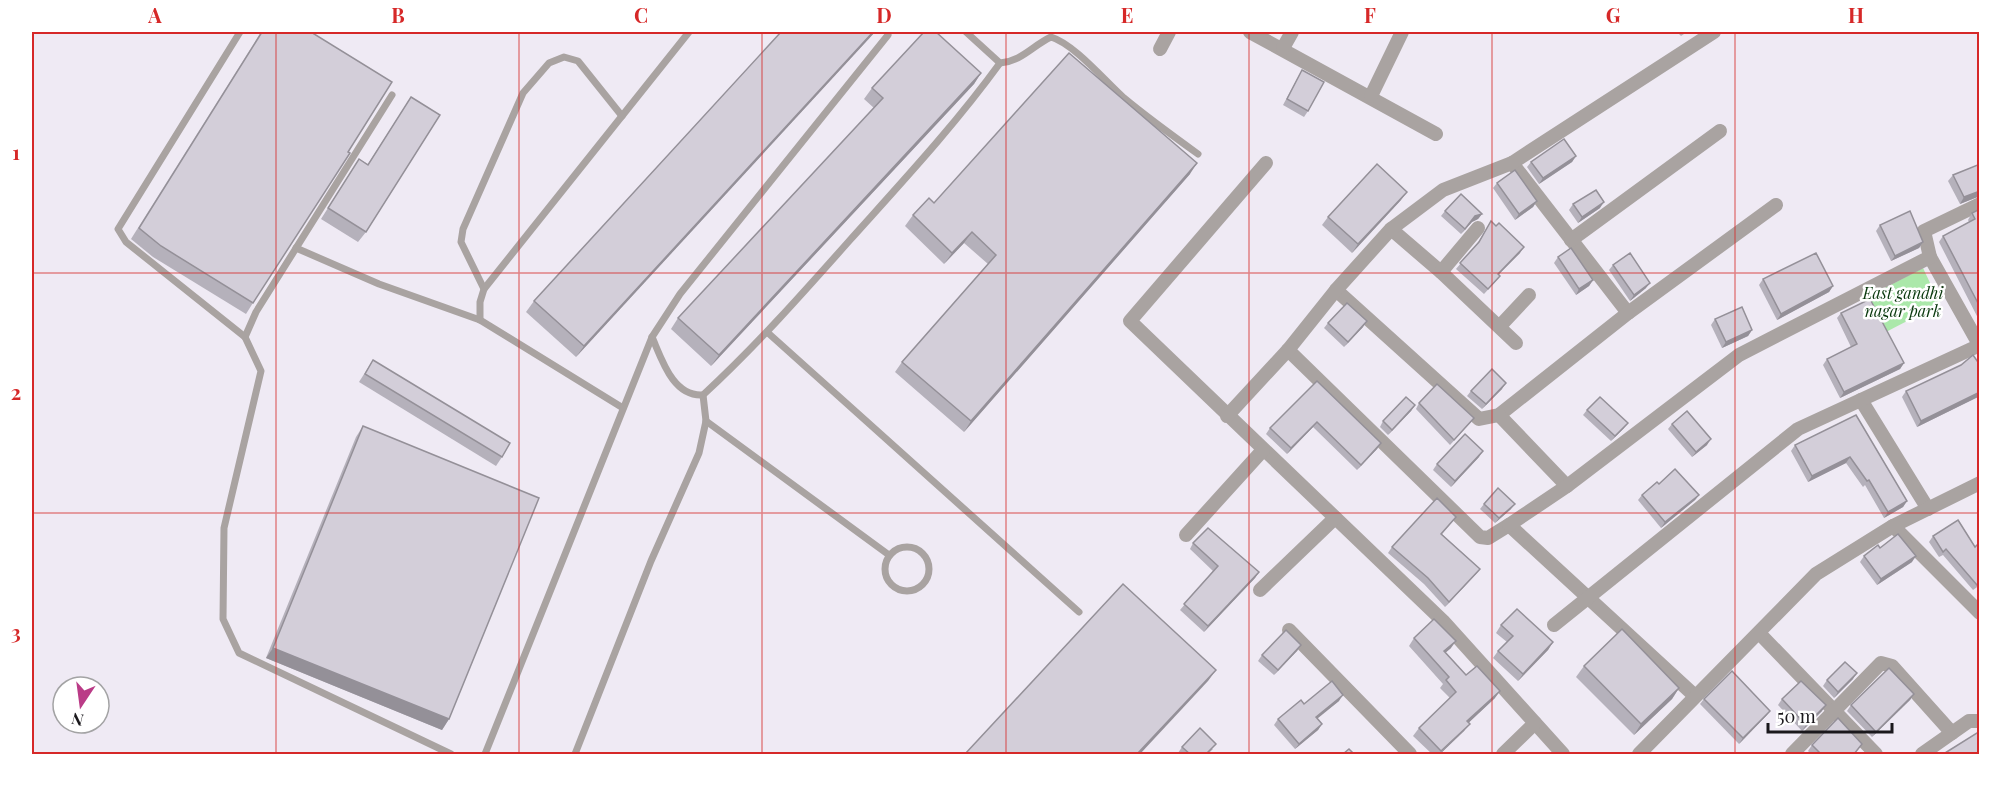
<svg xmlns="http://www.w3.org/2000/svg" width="2011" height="786" viewBox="0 0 2011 786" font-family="'Playfair Display',serif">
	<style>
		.green { fill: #abe8aa }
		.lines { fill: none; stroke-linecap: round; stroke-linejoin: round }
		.service { stroke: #a9a3a1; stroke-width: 7 }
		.minor { stroke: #a9a3a1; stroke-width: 14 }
		.wall { fill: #b5b1bb }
		.shaded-wall { fill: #949098 }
		.building { fill: #d3ced9; stroke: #949098; stroke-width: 1.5 }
		.grid { fill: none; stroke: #d62828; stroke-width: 1.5; stroke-opacity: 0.55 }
		.labels { text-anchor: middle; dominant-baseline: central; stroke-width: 5; stroke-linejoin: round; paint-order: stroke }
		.park-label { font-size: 16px; font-style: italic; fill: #07370b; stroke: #fff }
		.neatline { fill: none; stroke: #d62828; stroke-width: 2 }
		.grid-label { font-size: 20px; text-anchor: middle; font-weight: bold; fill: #d62828 }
	</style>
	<rect width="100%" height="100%" fill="#efeaf4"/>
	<polygon class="green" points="1923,268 1940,304 1884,333 1865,298"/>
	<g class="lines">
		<g class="service">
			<polyline points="240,32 118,229 126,242 245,337"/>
			<path d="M966,32L1000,63C1022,61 1032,46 1051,37C1074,44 1104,80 1124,98C1148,118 1173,136 1198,154"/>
			<polyline points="392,95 256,312 245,337 261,371 224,528 223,619 239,653 451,754"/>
			<polyline points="296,248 379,284 480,320 623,408"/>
			<polyline points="484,289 461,242 463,229 523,93 549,63 564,57 578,61 622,116"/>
			<polyline points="480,320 480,302 484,289 689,32"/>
			<polyline points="767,332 1079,612"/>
			<path d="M652,337C662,360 673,397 703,395C756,346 803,293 850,240C902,182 955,125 1000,63"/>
			<polyline points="706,421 889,555"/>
			<circle cx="907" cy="569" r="22"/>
			<polyline points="485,754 652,337 680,294 888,35"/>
			<polyline points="575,754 651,561 699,453 706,421 703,395"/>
		</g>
		<g class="minor">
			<polyline points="1250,32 1436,134"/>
			<polyline points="1283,48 1292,32"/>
			<polyline points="1160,49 1169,32"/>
			<polyline points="1371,96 1402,32"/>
			<polyline points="1266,163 1130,321 1443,621 1563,754"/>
			<polyline points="1512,163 1628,313"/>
			<polyline points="1391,229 1441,272 1516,343"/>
			<polyline points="1571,240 1720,131"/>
			<polyline points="1930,257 1980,346"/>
			<polyline points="1441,272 1478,228"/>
			<polyline points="1336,290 1479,419 1499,415 1628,313 1776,205"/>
			<polyline points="1500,326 1529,295"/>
			<polyline points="1288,350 1480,537 1488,538 1509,525 1695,696"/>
			<polyline points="1861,400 1928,509"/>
			<polyline points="1499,415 1567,486"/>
			<polyline points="1227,416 1288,350 1336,290 1391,229 1443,190 1512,163 1714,32"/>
			<polyline points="1509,525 1567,486 1739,355 1930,257 1924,231 1980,204"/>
			<polyline points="1893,526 1980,613"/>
			<polyline points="1186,535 1263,450"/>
			<polyline points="1260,590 1335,518"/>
			<polyline points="1554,625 1798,429 1980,345"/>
			<polyline points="1289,630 1410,754"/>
			<polyline points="1759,633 1876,754"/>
			<polyline points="1503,754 1535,723"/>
			<polyline points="1639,754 1816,574 1893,526 1980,483"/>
			<polyline points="1792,754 1881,663 1892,666 1952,733"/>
			<polyline points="1922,754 1969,721 1980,721"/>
		</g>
	</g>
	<g class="wall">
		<polygon points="261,32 311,32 348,152 246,314 153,257 131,239"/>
		<polygon points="875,32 576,357 526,312 534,301"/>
		<polygon points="1677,32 1687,32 1681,36"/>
		<polygon points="1302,70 1308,111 1304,117 1283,105"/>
		<polygon points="981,73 974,84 711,366 671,329 678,318 874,108 864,99 872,88"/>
		<polygon points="411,97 366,232 358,242 321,219 359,159 368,164"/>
		<polygon points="1576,156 1572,162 1539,184 1527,167 1531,162"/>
		<polygon points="1980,164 1980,196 1960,204 1948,181 1953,175"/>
		<polygon points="1190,174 964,432 895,372 902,362 988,264 964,243 944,264 905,226 913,215 934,203"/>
		<polygon points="1497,183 1537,201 1533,207 1515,220 1493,188"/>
		<polygon points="1401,200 1352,253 1322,225 1328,217"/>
		<polygon points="1573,204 1600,208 1578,223 1569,210"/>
		<polygon points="1980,209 1980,322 1939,242 1943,236 1969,222 1968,220 1972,213"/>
		<polygon points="1445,211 1482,214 1478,219 1472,222 1461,234 1441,216"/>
		<polygon points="1491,221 1520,253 1499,274 1500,276 1496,281 1484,294 1456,269 1477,244"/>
		<polygon points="1880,225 1923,242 1919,248 1891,261 1876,231"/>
		<polygon points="1558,257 1593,280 1589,286 1576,295 1554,263"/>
		<polygon points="1613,265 1646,288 1630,301 1609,270"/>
		<polygon points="1763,279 1833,286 1829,292 1777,320 1759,285"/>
		<polygon points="1841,313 1904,363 1900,369 1840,398 1823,365 1827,359 1851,347 1837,318"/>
		<polygon points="1715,319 1752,330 1748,336 1722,348 1711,325"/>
		<polygon points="1328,323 1363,327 1344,347 1324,328"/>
		<polygon points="373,360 502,457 496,466 359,382"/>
		<polygon points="1980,365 1980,396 1917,427 1902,397 1906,391"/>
		<polygon points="1317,381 1381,443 1377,449 1357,470 1313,427 1287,454 1266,434 1270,428"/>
		<polygon points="1502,389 1482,409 1467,396 1471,391"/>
		<polygon points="1419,403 1474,418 1470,423 1450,445 1416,409"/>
		<polygon points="1415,405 1411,411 1388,435 1380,427 1383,421"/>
		<polygon points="1587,410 1624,428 1611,441 1583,415"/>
		<polygon points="1856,415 1907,501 1903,507 1884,518 1865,485 1863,487 1846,463 1808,482 1791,451 1795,445"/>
		<polygon points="1672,424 1707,445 1692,457 1668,429"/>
		<polygon points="363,426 449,719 442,730 266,658 356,437"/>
		<polygon points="1479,457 1451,487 1433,470 1437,464"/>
		<polygon points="1659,484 1699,495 1695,500 1661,528 1638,500 1642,495"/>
		<polygon points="1484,504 1511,509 1495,523 1480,509"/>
		<polygon points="1456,517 1442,534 1480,569 1476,574 1445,607 1424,584 1388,553 1392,547"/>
		<polygon points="1933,536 1975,547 1980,546 1980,585 1973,590 1943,555 1939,557 1929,542"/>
		<polygon points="1193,543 1259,572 1255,578 1204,632 1180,610 1213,571 1190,549"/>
		<polygon points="1880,548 1912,562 1877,585 1860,562 1864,556"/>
		<polygon points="1501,625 1553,642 1548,650 1518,681 1493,658 1498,651 1507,642 1496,633"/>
		<polygon points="1414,638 1451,648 1445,653 1466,675 1495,698 1468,723 1464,731 1440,754 1432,754 1413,736 1419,728 1450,698 1440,688 1443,684 1409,646"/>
		<polygon points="1301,645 1297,651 1274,675 1258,661 1262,655"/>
		<polygon points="1584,666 1679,688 1672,699 1634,735 1576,677"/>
		<polygon points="1853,679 1834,698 1823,686 1827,680"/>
		<polygon points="1914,694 1910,700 1872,737 1847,711 1851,705"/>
		<polygon points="1704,699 1770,711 1766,716 1739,744 1700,704"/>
		<polygon points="1782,699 1822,711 1802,731 1778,705"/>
		<polygon points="1339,701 1317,718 1322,724 1318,730 1295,749 1274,725 1278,719 1304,704"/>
		<polygon points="1812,745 1854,754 1811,754 1808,751"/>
		<polygon points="1182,747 1213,749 1208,754 1180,754 1178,753"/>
	</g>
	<g class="shaded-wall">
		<polygon points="873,32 875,32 576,357 584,346"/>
		<polygon points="981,73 974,84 711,366 719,355"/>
		<polygon points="1576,156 1572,162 1539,184 1543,178"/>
		<polygon points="1197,163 1190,174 964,432 971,421"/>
		<polygon points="1980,191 1980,196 1960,204 1964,197"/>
		<polygon points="1407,192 1401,200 1352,253 1358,244"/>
		<polygon points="1537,201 1533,207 1515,220 1519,214"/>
		<polygon points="1604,202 1600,208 1578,223 1582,217"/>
		<polygon points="1482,214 1478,219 1472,222 1461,234 1475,216"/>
		<polygon points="972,232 964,243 944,264 952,253"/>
		<polygon points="1923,242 1919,248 1891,261 1895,256"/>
		<polygon points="1524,247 1520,253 1494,279 1498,274"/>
		<polygon points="1593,280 1589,286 1576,295 1579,289"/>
		<polygon points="1650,283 1646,288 1630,301 1634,295"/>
		<polygon points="1833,286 1829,292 1777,320 1781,314"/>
		<polygon points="1367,321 1363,327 1344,347 1348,342"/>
		<polygon points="1752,330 1748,336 1722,348 1726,342"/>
		<polygon points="1904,363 1900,369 1840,398 1844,392"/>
		<polygon points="1506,383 1502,389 1482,409 1486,404"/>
		<polygon points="1980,392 1980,396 1917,427 1921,421"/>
		<polygon points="1415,405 1411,411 1388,435 1392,430"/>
		<polygon points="1317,422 1313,427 1287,454 1291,448"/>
		<polygon points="1628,423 1624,428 1611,441 1615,436"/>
		<polygon points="1711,439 1707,445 1692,457 1696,452"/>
		<polygon points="1381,443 1377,449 1357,470 1361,465"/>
		<polygon points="1483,451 1479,457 1451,487 1455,481"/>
		<polygon points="1850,457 1846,463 1808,482 1812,476"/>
		<polygon points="1699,495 1695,500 1661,528 1665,522"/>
		<polygon points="1907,501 1903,507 1884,518 1888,512"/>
		<polygon points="1515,504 1511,509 1495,523 1499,518"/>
		<polygon points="1916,556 1912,562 1877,585 1881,579"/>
		<polygon points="1480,569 1476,574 1445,607 1449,602"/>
		<polygon points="1259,572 1255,578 1204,632 1208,626"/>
		<polygon points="1456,641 1451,648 1438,659 1444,651"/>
		<polygon points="1553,642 1548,650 1518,681 1523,674"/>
		<polygon points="1301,645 1297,651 1274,675 1278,670"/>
		<polygon points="273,648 449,719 442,730 266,658"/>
		<polygon points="1216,670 1208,681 1140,754 1137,754"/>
		<polygon points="1857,673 1853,679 1834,698 1838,692"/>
		<polygon points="1679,688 1672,699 1634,735 1641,724"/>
		<polygon points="1500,691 1495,698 1462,729 1467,721"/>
		<polygon points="1914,694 1910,700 1872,737 1876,732"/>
		<polygon points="1343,695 1339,701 1312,723 1316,717"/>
		<polygon points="1826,705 1822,711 1802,731 1806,725"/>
		<polygon points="1770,711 1766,716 1739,744 1743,738"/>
		<polygon points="1322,724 1318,730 1295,749 1299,744"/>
		<polygon points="1470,724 1464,731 1440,754 1439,754"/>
	</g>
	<g class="building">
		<polygon points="262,32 311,32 392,82 348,152 350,153 253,303 161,246 139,228"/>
		<polygon points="781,32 873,32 584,346 534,301"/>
		<polygon points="924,32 936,32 981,73 719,355 678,318 883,98 872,88"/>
		<polygon points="1069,53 1197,163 971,421 902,362 996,255 972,232 952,253 913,215 929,198 934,203"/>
		<polygon points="1302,70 1324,82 1308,111 1287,99"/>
		<polygon points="411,97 440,115 366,232 328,208 359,159 368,165"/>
		<polygon points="1564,139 1576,156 1543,178 1531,162"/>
		<polygon points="1377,164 1407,192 1358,244 1328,217"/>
		<polygon points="1980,164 1980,191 1964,197 1953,175"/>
		<polygon points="1515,170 1537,201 1519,214 1497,183"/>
		<polygon points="1596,190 1604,202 1582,217 1573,204"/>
		<polygon points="1461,194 1482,214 1475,216 1465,229 1445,211"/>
		<polygon points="1980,209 1980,307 1943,236 1975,219 1972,213"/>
		<polygon points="1910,211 1923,242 1895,256 1880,225"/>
		<polygon points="1491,221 1496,226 1499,223 1524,247 1498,274 1500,276 1488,289 1460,263 1479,242"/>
		<polygon points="1571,248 1593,280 1579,289 1558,257"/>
		<polygon points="1630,253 1650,283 1634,295 1613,265"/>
		<polygon points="1816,253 1833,286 1781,314 1763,279"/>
		<polygon points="1870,299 1904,363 1844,392 1827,359 1857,344 1841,313"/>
		<polygon points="1347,303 1367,321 1348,342 1328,323"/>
		<polygon points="1742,307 1752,330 1726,342 1715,319"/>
		<polygon points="1973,355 1980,365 1980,392 1921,421 1906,391 1961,365"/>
		<polygon points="373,360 510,443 502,457 365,374"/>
		<polygon points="1492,369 1506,383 1486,404 1471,391"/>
		<polygon points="1317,381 1381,443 1361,465 1317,422 1291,448 1270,428"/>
		<polygon points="1437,384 1474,418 1454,440 1419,403"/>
		<polygon points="1406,397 1415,405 1392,430 1383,421"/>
		<polygon points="1600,397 1628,423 1615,436 1587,410"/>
		<polygon points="1687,411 1711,439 1696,452 1672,424"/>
		<polygon points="1856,415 1907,501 1888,512 1869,480 1867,481 1850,457 1812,476 1795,445"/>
		<polygon points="363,426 539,498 449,719 273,648"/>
		<polygon points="1465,434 1483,451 1455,481 1437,464"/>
		<polygon points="1675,469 1699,495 1665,522 1642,495 1657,482 1659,484"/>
		<polygon points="1498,488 1515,504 1499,518 1484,504"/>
		<polygon points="1437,498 1456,517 1441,534 1480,569 1449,602 1428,578 1392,547"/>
		<polygon points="1958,520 1975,547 1978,544 1980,546 1980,583 1977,585 1946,549 1943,552 1933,536"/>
		<polygon points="1208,528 1259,572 1208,626 1184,604 1218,566 1193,543"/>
		<polygon points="1898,534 1916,556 1881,579 1864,556 1878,545 1880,548"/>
		<polygon points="1123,584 1216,670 1137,754 965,754"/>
		<polygon points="1517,609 1553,642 1523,674 1498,651 1513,636 1501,625"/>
		<polygon points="1434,619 1456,641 1444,651 1466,675 1477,666 1500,691 1467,721 1470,724 1441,751 1419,728 1456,692 1446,680 1449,677 1414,638"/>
		<polygon points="1622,629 1679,688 1641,724 1584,666"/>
		<polygon points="1286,630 1301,645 1278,670 1262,655"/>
		<polygon points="1845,662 1857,673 1838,692 1827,680"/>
		<polygon points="1889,668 1914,694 1876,732 1851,705"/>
		<polygon points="1732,671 1770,711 1743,738 1704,699"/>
		<polygon points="1332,681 1343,695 1316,717 1322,724 1299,744 1278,719 1301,700 1304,704"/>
		<polygon points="1801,681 1826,705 1806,725 1782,699"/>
		<polygon points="1838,718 1862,744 1854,754 1821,754 1812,745"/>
		<polygon points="1200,728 1216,744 1206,754 1190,754 1182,747"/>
		<polygon points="1980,731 1980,754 1946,754 1945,753"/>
		<polygon points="1349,749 1354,754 1343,754"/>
	</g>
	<path class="grid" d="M276,32V754M519,32V754M762,32V754M1006,32V754M1249,32V754M1492,32V754M1735,32V754M32,273H1980M32,513H1980"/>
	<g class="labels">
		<g class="park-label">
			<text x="1903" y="292">East gandhi<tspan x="1903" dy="18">nagar park</tspan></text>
		</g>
	</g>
	<rect width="2011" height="786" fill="none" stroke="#ffffff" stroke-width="66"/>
	<g transform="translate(81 705) rotate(193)"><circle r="28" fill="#ffffff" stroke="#a3a3a4" stroke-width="1.5"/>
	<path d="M0-4.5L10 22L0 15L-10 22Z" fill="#ba3b87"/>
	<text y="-9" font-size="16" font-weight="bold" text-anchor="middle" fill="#1a181c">N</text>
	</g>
	<path d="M1768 723v9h124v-9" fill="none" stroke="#1a181c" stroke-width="3"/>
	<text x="1777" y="723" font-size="18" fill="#1a181c" stroke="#ffffff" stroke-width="4.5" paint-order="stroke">50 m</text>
	<rect x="33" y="33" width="1945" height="720" class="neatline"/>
	<g class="grid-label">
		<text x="155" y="23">A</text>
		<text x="398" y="23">B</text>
		<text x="641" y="23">C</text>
		<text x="884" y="23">D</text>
		<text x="1127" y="23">E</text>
		<text x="1370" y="23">F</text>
		<text x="1613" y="23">G</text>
		<text x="1856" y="23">H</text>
		<text x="16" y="160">1</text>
		<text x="16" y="400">2</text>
		<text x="16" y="640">3</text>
	</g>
</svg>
